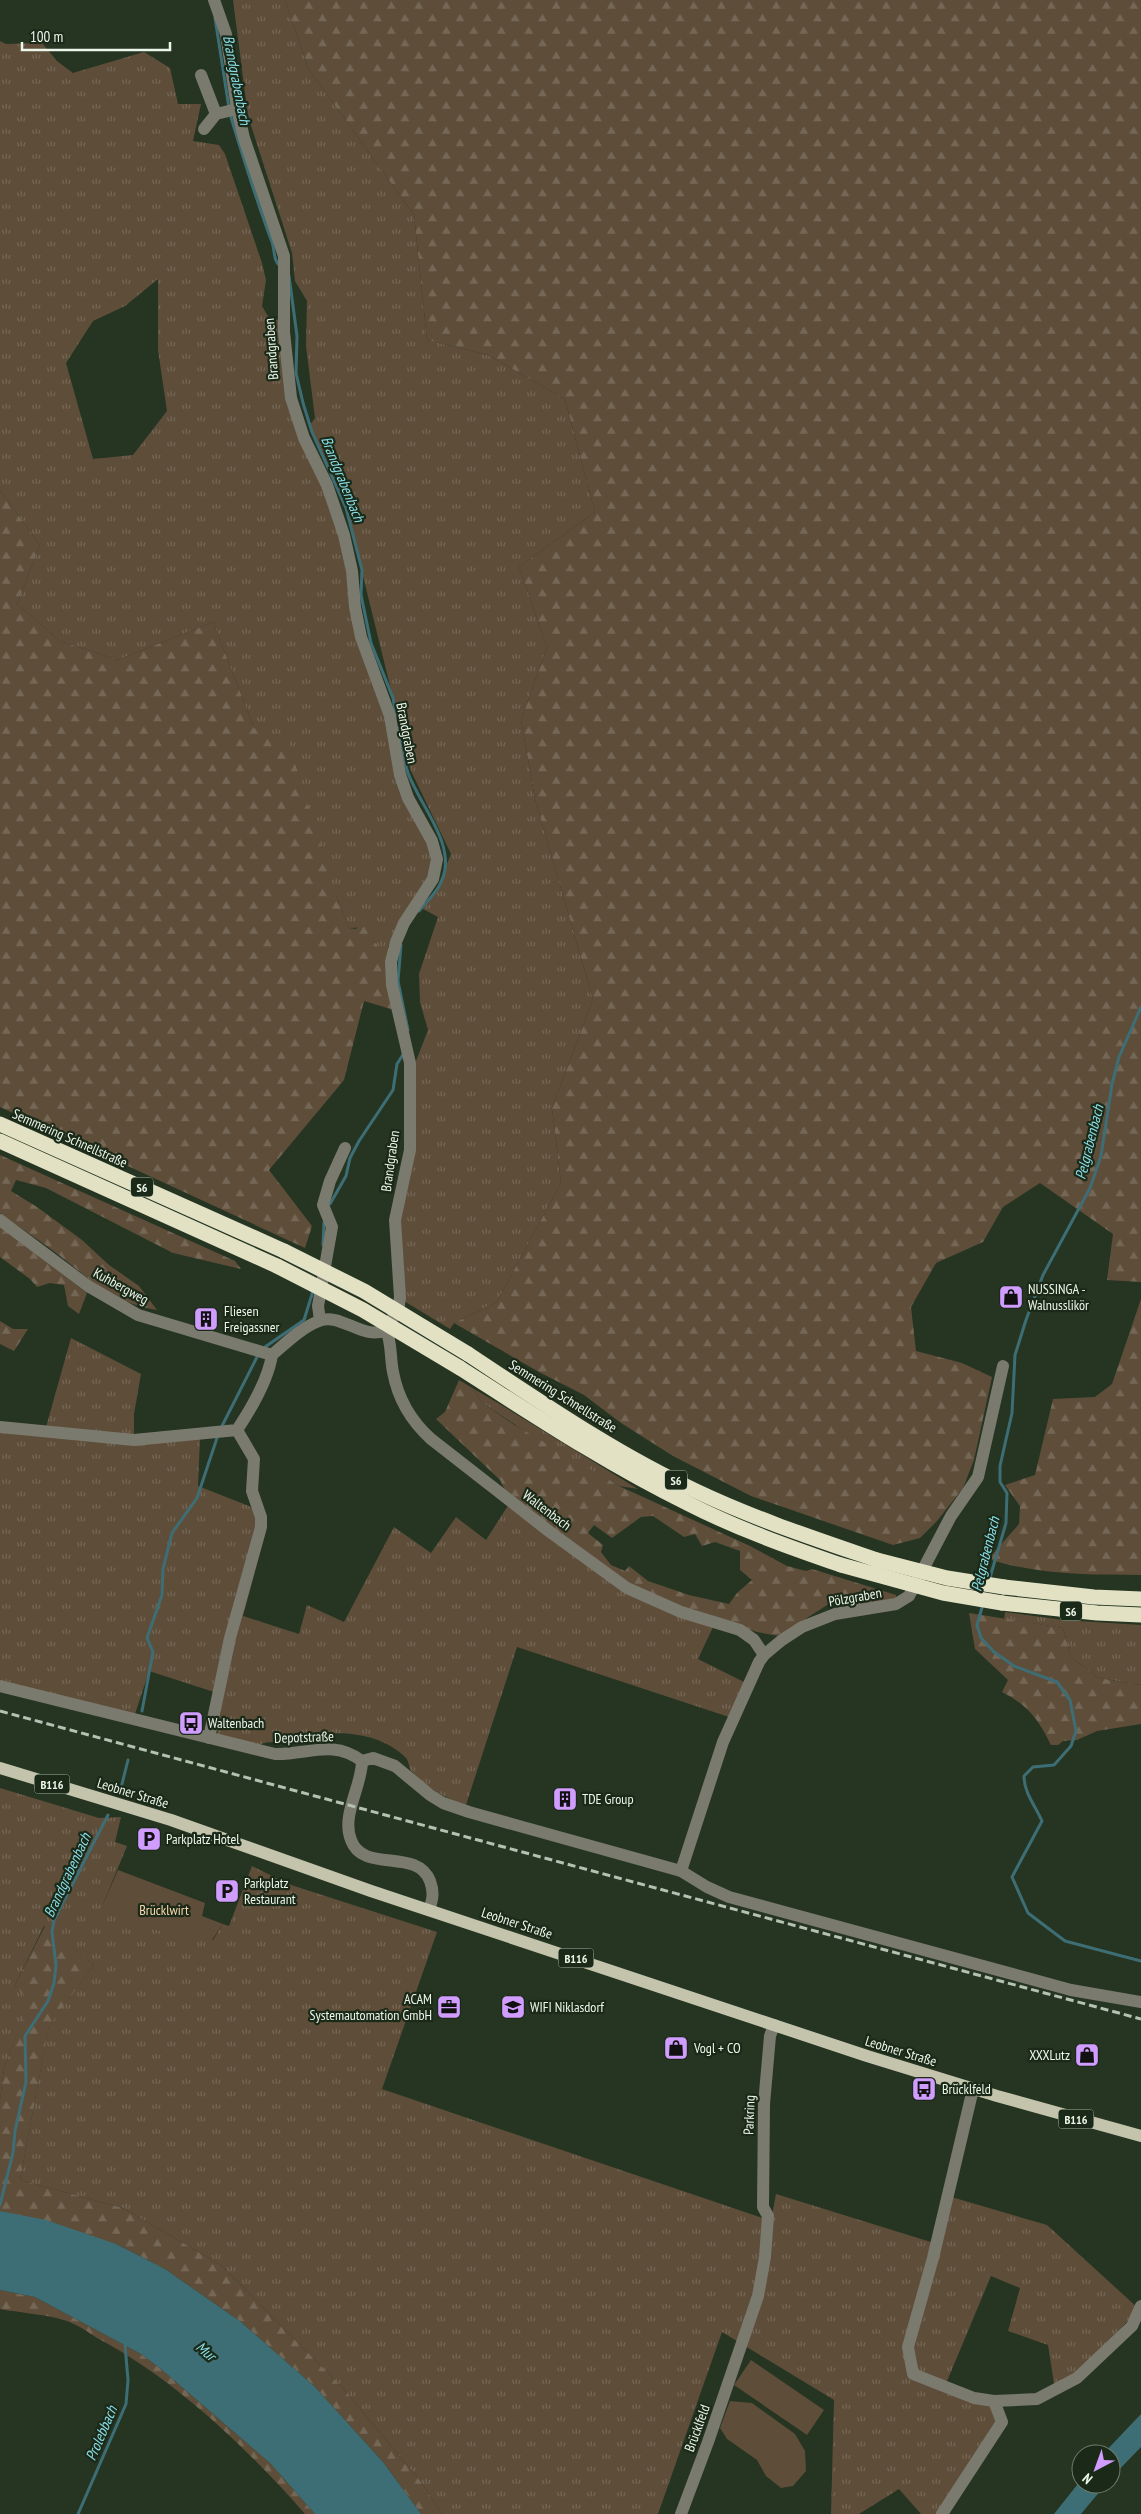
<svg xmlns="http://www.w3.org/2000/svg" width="1141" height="2514" viewBox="0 0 1141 2514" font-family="'PT Sans Narrow',sans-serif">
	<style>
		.grass { fill: url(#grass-tufts); fill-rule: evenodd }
		.forest { fill: url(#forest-firs); fill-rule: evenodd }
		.garden { fill: #5e4d39 }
		.water { fill: #3e6e75 }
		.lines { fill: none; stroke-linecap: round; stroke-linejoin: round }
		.stream { stroke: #3e6e75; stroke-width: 3 }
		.minor { stroke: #7a7a6e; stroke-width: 12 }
		.major { stroke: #c4c4ac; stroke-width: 12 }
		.highway { stroke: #e2e1c4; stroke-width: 15 }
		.rail { stroke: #b5c1b3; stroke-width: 3; stroke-dasharray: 8 4; stroke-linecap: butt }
		.highway-bridge { stroke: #e2e1c4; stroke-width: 15 }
		.labels { text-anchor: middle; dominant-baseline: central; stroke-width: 4.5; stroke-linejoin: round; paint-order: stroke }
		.shield { fill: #1b2a18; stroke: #adb9ab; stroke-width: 1 }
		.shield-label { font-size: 12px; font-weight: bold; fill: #ecf6ea }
		.street-label { font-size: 14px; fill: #ecf6ea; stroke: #1b2a18 }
		.poi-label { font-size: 14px; fill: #ecf6ea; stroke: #1b2a18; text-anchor: start }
		.park-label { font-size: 14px; fill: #fbd9af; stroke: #1b2a18 }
		.water-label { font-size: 15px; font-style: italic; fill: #88dde8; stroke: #1b2a18 }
	</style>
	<defs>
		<pattern id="grass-tufts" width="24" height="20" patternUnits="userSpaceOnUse" patternTransform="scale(1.25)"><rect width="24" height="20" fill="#5e4d39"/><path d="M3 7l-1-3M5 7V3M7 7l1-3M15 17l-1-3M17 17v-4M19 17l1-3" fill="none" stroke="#756756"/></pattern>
		<pattern id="forest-firs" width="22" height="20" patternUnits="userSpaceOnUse" patternTransform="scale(1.25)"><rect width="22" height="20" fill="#5e4d39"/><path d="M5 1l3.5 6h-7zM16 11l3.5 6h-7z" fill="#756756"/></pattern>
	</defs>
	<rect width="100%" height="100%" fill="#253522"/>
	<g class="grass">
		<polygon points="233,0 285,0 308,68 414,215 427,340 488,355 565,399 595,512 519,567 547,647 521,720 535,799 593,999 552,1108 561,1183 497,1302 454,1323 450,1329 404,1301 398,1238 414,1066 428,1030 420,1002 419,974 438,917 423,909 435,893 451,854 411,771 346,507 310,425 315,418 306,346 307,301 295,281 292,253 248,116"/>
		<path d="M0,41L6,44L42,43L57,61L73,73L144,52L170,68L178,104H201L193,141L219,145L225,154L262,263L266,280L262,306L269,318L279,320L281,345L322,483L337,524L353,606L429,844L431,861L427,884L397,927L388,947H379L373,940V927L349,928L336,895L254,728L213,622L118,660L60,641L17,604L40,545L0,490ZM158,279V350L167,411L133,455L93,459L66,363L93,321L125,306Z"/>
		<polygon points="71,1338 141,1374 134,1414 134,1436 46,1427"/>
		<polygon points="474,1389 498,1403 638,1489 619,1486 541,1442 481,1402"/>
		<polygon points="0,1431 200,1439 198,1486 249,1506 254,1510 258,1525 214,1692 149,1671 135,1714 0,1681"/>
		<path d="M509,1504L593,1568L714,1625L698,1659L746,1683L729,1717L517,1647L466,1805C445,1798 428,1789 412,1772C408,1768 410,1763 406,1758C384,1735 346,1730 316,1735C308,1737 301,1740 294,1742C283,1744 268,1739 260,1745L217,1734L231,1647L264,1533L266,1531L243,1616L299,1634L307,1605L344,1622L394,1527L431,1553L456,1517L486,1540Z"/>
		<polygon points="1005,1612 1063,1620 1141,1625 1141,1685 1099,1678 1071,1657 1063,1628 1004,1619"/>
		<polygon points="0,1788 99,1818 121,1817 115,1842 127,1846 103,1904 213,1940 223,1924 229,1926 252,1866 288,1884 437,1932 382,2089 771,2221 776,2194 934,2243 948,2196 1047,2225 1139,2309 1072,2380 1055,2390 1048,2345 1008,2331 1020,2288 991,2276 945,2386 994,2401 1002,2422 942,2514 921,2514 899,2489 859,2514 831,2514 834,2400 722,2332 658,2514 442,2514 421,2482 342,2387 221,2265 123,2208 20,2180 49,2025 94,1965 44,1926 15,1985 31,2002 4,2068 0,2100"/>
	</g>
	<g class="forest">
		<polygon points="285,0 1141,0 1141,1282 1107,1280 1113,1234 1040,1183 1003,1207 983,1242 936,1263 911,1307 916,1351 962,1363 992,1377 974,1460 963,1488 937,1521 920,1538 893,1545 751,1496 673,1456 621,1423 584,1395 539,1372 454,1323 497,1302 561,1183 552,1108 593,999 535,799 521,720 547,647 519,567 595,512 565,399 488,355 427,340 414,215 308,68"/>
		<polygon points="0,490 40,545 17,604 60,641 118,660 213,622 254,728 288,741 336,895 349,928 356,929 364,920 373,927 373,940 379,947 388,947 387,976 394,1010 364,1001 344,1080 269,1170 312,1226 305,1248 0,1107"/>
		<path d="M0,1155L235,1261L241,1269L173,1253L46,1188L16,1180L11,1191L37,1207L82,1240L109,1265L139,1286L157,1310C111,1302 95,1283 60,1256C41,1241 20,1228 0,1213Z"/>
		<polygon points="0,1227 87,1293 79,1314 68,1306 64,1285 50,1283 37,1287 30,1279 0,1257"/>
		<path d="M1141,1299V1575C1089,1575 1038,1575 988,1559L1019,1524L1020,1506L1005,1485L1035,1475L1053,1399L1095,1397L1112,1384Z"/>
		<polygon points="0,1321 13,1329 28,1329 14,1351 0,1344"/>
		<path d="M459,1380L474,1389L481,1402L513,1424L619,1486L750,1546L787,1566L806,1571L812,1569L896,1595V1601L847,1608L838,1598L779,1636L757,1632L646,1595L509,1498L500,1480L436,1419L445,1412ZM653,1516L684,1537L695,1534L702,1546L715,1542L740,1551V1570L752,1580L737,1593L729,1604L689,1595L648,1581L629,1566L625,1571L611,1565L601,1552L603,1545L588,1533L594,1525L612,1538L641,1517Z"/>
		<path d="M969,1613L1063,1628L1071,1657L1099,1678L1141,1685V1724L1097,1731L1077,1740L1063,1741L1058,1745H1051C1038,1719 1029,1706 1002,1692L1008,1680L975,1649Z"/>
		<polygon points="45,1926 94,1965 49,2026 20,2180 123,2208 221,2265 342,2387 421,2482 442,2514 421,2514 383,2462 315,2387 241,2322 165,2269 116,2244 0,2211 0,2100 4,2068 30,2003 15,1985"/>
		<path d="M0,2290L35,2297L141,2354L161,2369L270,2463L315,2514H305C248,2449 174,2378 97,2338C88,2332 78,2325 67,2321C47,2314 21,2313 0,2309Z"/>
	</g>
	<g class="garden">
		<polygon points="118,1870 205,1903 202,1916 223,1924 212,1940 156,1930 103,1904"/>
		<polygon points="751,2360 824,2410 807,2435 734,2385"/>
		<polygon points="730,2401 752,2403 795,2434 805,2451 806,2471 793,2486 781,2488 766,2476 757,2460 727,2439 720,2428"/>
	</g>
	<g class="water">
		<polygon points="0,2211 46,2220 116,2244 165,2269 241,2322 315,2387 383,2462 421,2514 315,2514 270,2463 161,2369 141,2354 35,2297 0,2290"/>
		<polygon points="1141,2414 1141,2447 1111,2478 1111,2454 1103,2454"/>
		<polygon points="1081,2480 1081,2484 1106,2484 1081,2514 1054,2514"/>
	</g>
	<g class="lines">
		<g class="stream">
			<polyline points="215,18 229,108"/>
			<path d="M230,114C243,157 256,200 272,242C275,250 273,261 280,266"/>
			<polyline points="289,276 297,336 296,373 303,403 312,432 346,508 362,570 361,595 371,643 393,698 396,717"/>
			<path d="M398,728C401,743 403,759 408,773C420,806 457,845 442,880C438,892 426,902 419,911"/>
			<polyline points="401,945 398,981 408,1030"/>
			<polyline points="330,1204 346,1176 350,1158 359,1141 393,1090 397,1064 404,1053"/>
			<polyline points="323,1245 324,1222"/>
			<polyline points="265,1347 304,1320 313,1291"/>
			<polyline points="222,1426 258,1355"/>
			<polyline points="989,1581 1006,1523 1007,1493 1000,1482 1000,1466 1012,1413 1015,1355 1026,1320 1043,1275 1090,1188 1101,1156 1112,1084 1119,1057 1141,1007"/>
			<path d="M983,1604L977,1625L981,1638L994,1652L1014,1666L1057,1682L1070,1700L1076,1731L1071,1746L1054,1765L1033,1767L1024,1776C1024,1793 1035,1805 1042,1821L1012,1877L1028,1913L1065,1941L1141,1961"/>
			<polyline points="142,1711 153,1652 147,1638 162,1595 163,1569 172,1533 197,1498 217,1438"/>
			<polyline points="120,1792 128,1760"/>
			<polyline points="0,2205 13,2153 15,2131 26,2082 25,2036 48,2001 54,1983 56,1965 52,1932 54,1920 108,1815"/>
			<polyline points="78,2514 126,2404 128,2380 125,2345"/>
		</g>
		<g class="minor">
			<polyline points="214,0 226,34 237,109 244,138 284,256 284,332 291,398 304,438 327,485 344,535 352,571 355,607 361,637 390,716 400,775 408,798 432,841 437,859 433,879 404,923 396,942 391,962 392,985 410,1063 410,1150 395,1220 400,1297 399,1305 392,1319"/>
			<polyline points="201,75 216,114"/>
			<polyline points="204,129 216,114 237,109"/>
			<polyline points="0,1220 88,1286 138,1315 272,1355"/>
			<polyline points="320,1320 318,1306 332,1227 323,1205 330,1181 345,1148"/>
			<path d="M0,1427L134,1440L237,1430C251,1409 268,1380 272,1355C286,1343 301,1328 319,1321C341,1312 363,1341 386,1330C392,1343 390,1358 393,1372C398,1399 411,1421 431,1439L550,1532L627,1588L681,1612L740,1630L754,1640L764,1655"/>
			<path d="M0,1686L275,1754C308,1755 332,1739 362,1761"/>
			<polyline points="209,1738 230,1638 261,1527 261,1517 252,1491 254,1459 237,1430"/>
			<polyline points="362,1761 373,1758 395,1766 430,1795 443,1803 469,1812 681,1871 707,1887 729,1897 1071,1990 1141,2002"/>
			<path d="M362,1761C362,1786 341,1815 351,1840C363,1874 417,1847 430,1881C434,1892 433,1899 429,1910"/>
			<polyline points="681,1871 723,1742 759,1662 764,1655 782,1640 802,1627 835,1614 896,1604 909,1596 951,1516 978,1477 1003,1366"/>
			<polyline points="973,2089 933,2258 908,2347 913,2374 974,2398 994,2401 1037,2399 1077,2378 1132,2326 1141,2306"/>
			<polyline points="681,2514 708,2442 758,2296 765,2257 768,2216 763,2207 764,2104 770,2036 774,2025"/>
			<polyline points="942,2514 1002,2422 994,2401"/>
		</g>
		<polyline class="major" points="0,1768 171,1820 371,1891 867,2056 997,2096 1141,2136"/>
		<g class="highway">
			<polyline points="0,1124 284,1251"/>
			<polyline points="0,1141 277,1266"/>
			<path d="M468,1354C542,1403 616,1454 696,1491C755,1519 816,1539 877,1560"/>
			<path d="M460,1368C535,1416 609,1465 689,1504C738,1529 789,1547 841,1565"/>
			<polyline points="1004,1587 1094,1597 1141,1599"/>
			<polyline points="1002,1603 1097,1613 1141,1615"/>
		</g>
		<polyline class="rail" points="0,1711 1141,2019"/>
		<g class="highway-bridge">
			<polyline points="284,1251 364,1291 468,1354"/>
			<polyline points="277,1266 363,1310 460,1368"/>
			<polyline points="877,1560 947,1578 1004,1587"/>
			<polyline points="841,1565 943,1593 1002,1603"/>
		</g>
	</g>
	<defs>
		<symbol id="shop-square" viewBox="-11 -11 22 22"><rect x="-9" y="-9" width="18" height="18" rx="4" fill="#d09dff" stroke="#1b2a18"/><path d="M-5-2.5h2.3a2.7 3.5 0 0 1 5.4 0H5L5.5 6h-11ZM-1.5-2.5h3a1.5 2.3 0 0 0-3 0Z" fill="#111"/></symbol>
		<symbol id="building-square" viewBox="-11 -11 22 22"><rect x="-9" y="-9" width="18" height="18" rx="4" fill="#d09dff" stroke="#1b2a18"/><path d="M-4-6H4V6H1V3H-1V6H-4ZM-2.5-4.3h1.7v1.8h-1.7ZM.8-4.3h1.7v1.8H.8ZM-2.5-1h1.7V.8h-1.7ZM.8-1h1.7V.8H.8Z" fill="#111"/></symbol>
		<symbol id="bus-square" viewBox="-11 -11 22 22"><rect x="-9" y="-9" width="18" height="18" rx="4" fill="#d09dff" stroke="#1b2a18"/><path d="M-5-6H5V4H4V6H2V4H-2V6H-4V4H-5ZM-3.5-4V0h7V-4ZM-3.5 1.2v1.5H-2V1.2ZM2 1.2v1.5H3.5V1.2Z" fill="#111"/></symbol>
		<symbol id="parking-square" viewBox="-11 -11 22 22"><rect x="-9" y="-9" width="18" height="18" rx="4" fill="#d09dff" stroke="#1b2a18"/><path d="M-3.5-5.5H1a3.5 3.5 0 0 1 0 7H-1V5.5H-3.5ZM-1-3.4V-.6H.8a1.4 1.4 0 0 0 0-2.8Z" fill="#111"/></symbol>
		<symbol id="office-square" viewBox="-11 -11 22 22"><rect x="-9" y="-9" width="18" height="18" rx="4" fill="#d09dff" stroke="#1b2a18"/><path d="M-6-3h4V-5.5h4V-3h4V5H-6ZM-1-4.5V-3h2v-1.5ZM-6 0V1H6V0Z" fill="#111"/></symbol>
		<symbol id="school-square" viewBox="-11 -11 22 22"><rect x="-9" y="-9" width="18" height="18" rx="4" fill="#d09dff" stroke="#1b2a18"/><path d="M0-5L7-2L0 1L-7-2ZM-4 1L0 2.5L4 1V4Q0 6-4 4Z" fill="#111"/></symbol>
	</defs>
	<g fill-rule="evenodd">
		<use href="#shop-square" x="997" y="1283" width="28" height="28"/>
		<use href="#building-square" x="192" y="1305" width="28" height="28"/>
		<use href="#bus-square" x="177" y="1709" width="28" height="28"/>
		<use href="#building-square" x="551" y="1785" width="28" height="28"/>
		<use href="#parking-square" x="135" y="1825" width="28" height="28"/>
		<use href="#parking-square" x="213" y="1877" width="28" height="28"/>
		<use href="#office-square" x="435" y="1993" width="28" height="28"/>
		<use href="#school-square" x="499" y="1993" width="28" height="28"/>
		<use href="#shop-square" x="662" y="2034" width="28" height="28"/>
		<use href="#shop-square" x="1073" y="2041" width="28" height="28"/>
		<use href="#bus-square" x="910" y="2075" width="28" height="28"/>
	</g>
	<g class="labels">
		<g class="shield">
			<rect x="131" y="1177.5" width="22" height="19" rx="4"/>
			<rect x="665" y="1470.5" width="22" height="19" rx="4"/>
			<rect x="1060" y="1601.5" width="22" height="19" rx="4"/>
			<rect x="34.5" y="1774.5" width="35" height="19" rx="4"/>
			<rect x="558.5" y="1948.5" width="35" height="19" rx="4"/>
			<rect x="1058.5" y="2109.5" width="35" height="19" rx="4"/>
		</g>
		<g class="shield-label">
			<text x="142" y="1187">S6</text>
			<text x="676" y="1480">S6</text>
			<text x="1071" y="1611">S6</text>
			<text x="52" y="1784">B116</text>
			<text x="576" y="1958">B116</text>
			<text x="1076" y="2119">B116</text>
		</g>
		<g class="street-label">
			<text transform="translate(271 349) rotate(-94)">Brandgraben</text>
			<text transform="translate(407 733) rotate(79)">Brandgraben</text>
			<text transform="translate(70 1138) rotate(24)">Semmering Schnellstraße</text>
			<text transform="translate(390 1161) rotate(-82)">Brandgraben</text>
			<text transform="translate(121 1286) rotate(29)">Kuhbergweg</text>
			<text transform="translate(563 1396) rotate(32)">Semmering Schnellstraße</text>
			<text transform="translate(547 1510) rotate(37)">Waltenbach</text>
			<text transform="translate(855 1597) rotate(-10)">Pölzgraben</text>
			<text transform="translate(304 1737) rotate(-2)">Depotstraße</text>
			<text transform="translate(133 1793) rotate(17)">Leobner Straße</text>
			<text transform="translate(517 1923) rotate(18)">Leobner Straße</text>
			<text transform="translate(901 2051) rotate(17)">Leobner Straße</text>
			<text transform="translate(749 2115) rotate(-88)">Parkring</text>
			<text transform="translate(697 2428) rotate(-70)">Brücklfeld</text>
		</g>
		<g class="poi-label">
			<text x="1028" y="1289">NUSSINGA -<tspan x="1028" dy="16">Walnusslikör</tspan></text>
			<text x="224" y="1311">Fliesen<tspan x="224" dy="16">Freigassner</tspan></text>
			<text x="208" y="1723">Waltenbach</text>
			<text x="582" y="1799">TDE Group</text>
			<text x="166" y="1839">Parkplatz Hotel</text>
			<text x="244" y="1883">Parkplatz<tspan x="244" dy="16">Restaurant</tspan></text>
			<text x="432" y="1999" text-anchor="end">ACAM<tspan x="432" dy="16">Systemautomation GmbH</tspan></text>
			<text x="530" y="2007">WIFI Niklasdorf</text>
			<text x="694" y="2048">Vogl + CO</text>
			<text x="1070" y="2055" text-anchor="end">XXXLutz</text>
			<text x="942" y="2089">Brücklfeld</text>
		</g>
		<g class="park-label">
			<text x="164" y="1910">Brücklwirt</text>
		</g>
		<g class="water-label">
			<text transform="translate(237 80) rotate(79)">Brandgrabenbach</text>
			<text transform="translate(343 479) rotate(68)">Brandgrabenbach</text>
			<text transform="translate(1089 1142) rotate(-76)">Pelgrabenbach</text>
			<text transform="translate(985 1554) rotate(-76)">Pelgrabenbach</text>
			<text transform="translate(67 1875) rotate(-65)">Brandgrabenbach</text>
			<text transform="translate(206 2351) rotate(41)">Mur</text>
			<text transform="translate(101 2433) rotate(-67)">Prolebbach</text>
		</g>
	</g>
	<g transform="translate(1096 2469) rotate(221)"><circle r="24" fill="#1b2a18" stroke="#6f7c6c"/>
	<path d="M0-4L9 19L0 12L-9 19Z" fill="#d09dff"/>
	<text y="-8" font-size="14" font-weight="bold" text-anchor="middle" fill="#ecf6ea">N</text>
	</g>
	<path d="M22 42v8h148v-8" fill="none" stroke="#ecf6ea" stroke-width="2.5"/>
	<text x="30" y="42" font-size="15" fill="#ecf6ea" stroke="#1b2a18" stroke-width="4" paint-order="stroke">100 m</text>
</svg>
